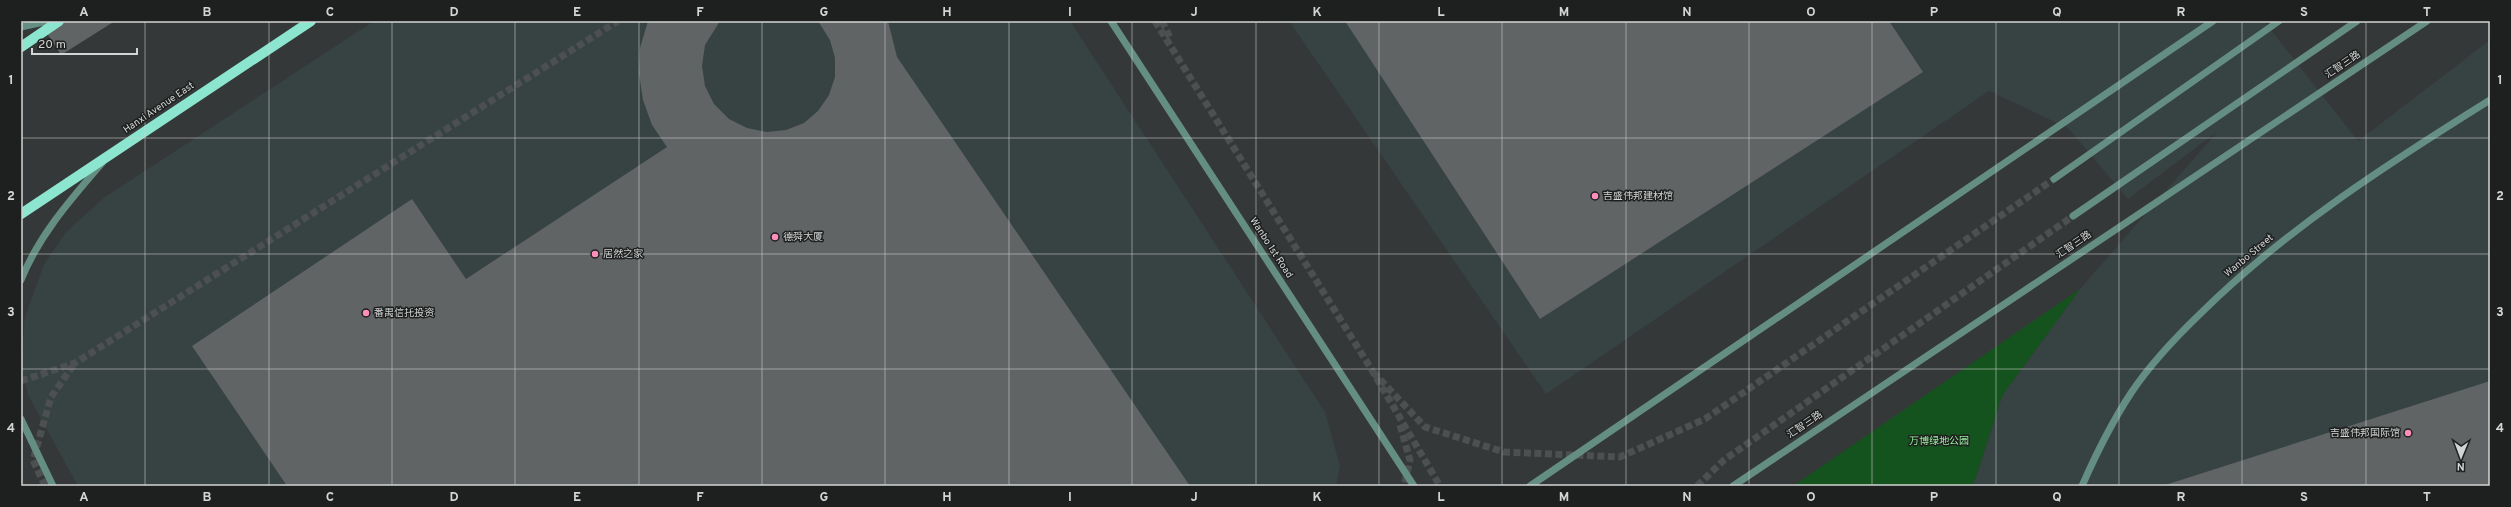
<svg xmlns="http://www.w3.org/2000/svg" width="2511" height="507" viewBox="0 0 2511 507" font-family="Overpass,'Noto Sans SC',sans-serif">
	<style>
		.built { fill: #374243 }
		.green { fill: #15531e }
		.building { fill: #616465 }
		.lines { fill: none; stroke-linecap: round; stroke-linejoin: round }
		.minor-tunnel { stroke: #4d5050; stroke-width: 7; stroke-dasharray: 7 3.5; stroke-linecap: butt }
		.minor { stroke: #658e83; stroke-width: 7 }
		.major { stroke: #8ce5ce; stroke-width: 10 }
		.grid { fill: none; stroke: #d3d5d5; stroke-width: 1; stroke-opacity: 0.55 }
		.poi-dot { fill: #ff8ebb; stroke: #1e1f1f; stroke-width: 1.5 }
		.labels { text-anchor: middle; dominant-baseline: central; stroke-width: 3; stroke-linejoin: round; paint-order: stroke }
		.street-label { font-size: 10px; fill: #d3d5d5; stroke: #1e1f1f }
		.poi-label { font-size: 10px; fill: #d3d5d5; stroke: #1e1f1f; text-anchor: start }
		.park-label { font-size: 10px; fill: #9af09e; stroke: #1e1f1f }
		.neatline { fill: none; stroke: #d3d5d5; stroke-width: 1.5 }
		.grid-label { font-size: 13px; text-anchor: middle; font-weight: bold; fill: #d3d5d5 }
	</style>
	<rect width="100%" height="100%" fill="#353838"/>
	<g class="built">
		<polygon points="374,21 1070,21 1325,412 1340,466 1336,486 78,486 28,395 21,368 25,317 44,264 67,231 105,197"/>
		<polygon points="1289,21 2264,21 2358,141 2490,40 2490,486 1973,486 2002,396 2080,289 2218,131 2128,199 2068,128 1989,91 1546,394"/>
	</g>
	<polygon class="green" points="2080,289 2002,396 1973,486 1793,486"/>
	<g class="building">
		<polygon points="39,21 115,21 61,55"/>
		<polygon points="648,21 720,21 705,45 702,66 705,86 714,104 729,119 747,128 767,132 786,130 804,123 818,111 829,95 835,77 835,58 830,40 818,21 888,21 897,57 1190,486 287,486 192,346 412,199 466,279 667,147 652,125 643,100 639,74 640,48"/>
		<polygon points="1345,21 1889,21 1923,72 1540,319"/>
		<polygon points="2490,381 2490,486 2162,486"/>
	</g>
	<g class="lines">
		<g class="minor-tunnel">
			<polyline points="1155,21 1373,372 1440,486"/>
			<polyline points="1162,21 1171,40"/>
			<polyline points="1373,372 1425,427 1504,452 1620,457 1705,419 2054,179"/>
			<polyline points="21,381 75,363 618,21"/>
			<polyline points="1400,425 1410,460 1404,486"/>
			<polyline points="45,486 33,460 51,397 75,363"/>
			<polyline points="1697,486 1724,460 2073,216"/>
		</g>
		<g class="minor">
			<polyline points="1111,21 1414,486"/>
			<polyline points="21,27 48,21"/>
			<polyline points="2054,179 2279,21"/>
			<polyline points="2073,216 2357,21"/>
			<path d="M21,280C39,235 71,199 102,163"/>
			<polyline points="21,419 53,486"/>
			<polyline points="1530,486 2213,21"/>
			<polyline points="1733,486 2427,21"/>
			<path d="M2082,486C2096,454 2112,422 2131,393C2151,363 2176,337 2201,313C2286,229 2389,163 2490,100"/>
		</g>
		<g class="major">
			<polyline points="21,47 59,21"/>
			<polyline points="21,214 311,21"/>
		</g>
	</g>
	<path class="grid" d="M145,21V486M269,21V486M392,21V486M515,21V486M639,21V486M762,21V486M885,21V486M1009,21V486M1132,21V486M1256,21V486M1379,21V486M1502,21V486M1626,21V486M1749,21V486M1872,21V486M1996,21V486M2119,21V486M2242,21V486M2366,21V486M21,138H2490M21,254H2490M21,369H2490"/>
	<g class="poi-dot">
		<circle cx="1595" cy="196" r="4"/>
		<circle cx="775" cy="237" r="4"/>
		<circle cx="595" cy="254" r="4"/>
		<circle cx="366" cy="313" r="4"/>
		<circle cx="2408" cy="433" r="4"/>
	</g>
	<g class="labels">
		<g class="street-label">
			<text transform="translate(2343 65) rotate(-34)">汇智三路</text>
			<text transform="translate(159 108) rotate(-34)">Hanxi Avenue East</text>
			<text transform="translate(2074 245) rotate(-34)">汇智三路</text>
			<text transform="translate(1271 248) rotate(57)">Wanbo 1st Road</text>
			<text transform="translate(2249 256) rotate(-40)">Wanbo Street</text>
			<text transform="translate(1805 425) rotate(-34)">汇智三路</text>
		</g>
		<g class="poi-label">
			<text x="1603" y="196">吉盛伟邦建材馆</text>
			<text x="783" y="237">德舜大厦</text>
			<text x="603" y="254">居然之家</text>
			<text x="374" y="313">番禺信托投资</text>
			<text x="2400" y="433" text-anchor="end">吉盛伟邦国际馆</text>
		</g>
		<g class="park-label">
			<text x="1939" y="441">万博绿地公园</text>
		</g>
	</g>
	<rect width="2511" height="507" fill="none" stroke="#1e1f1f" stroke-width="44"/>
	<g transform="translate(2461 457) rotate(181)" stroke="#1e1f1f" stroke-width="3" paint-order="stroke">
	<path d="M0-3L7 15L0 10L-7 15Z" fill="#d3d5d5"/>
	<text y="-6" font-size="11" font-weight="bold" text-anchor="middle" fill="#d3d5d5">N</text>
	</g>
	<path d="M32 48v6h105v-6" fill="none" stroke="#d3d5d5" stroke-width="2"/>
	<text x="38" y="48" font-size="12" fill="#d3d5d5" stroke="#1e1f1f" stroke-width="3" paint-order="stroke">20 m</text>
	<rect x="22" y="22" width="2467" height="463" class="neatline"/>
	<g class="grid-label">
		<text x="84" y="16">A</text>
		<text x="207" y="16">B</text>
		<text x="330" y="16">C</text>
		<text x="454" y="16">D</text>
		<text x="577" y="16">E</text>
		<text x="700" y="16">F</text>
		<text x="824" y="16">G</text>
		<text x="947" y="16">H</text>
		<text x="1070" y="16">I</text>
		<text x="1194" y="16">J</text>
		<text x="1317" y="16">K</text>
		<text x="1441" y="16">L</text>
		<text x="1564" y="16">M</text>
		<text x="1687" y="16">N</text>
		<text x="1811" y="16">O</text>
		<text x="1934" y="16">P</text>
		<text x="2057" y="16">Q</text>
		<text x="2181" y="16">R</text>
		<text x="2304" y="16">S</text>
		<text x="2427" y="16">T</text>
		<text x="11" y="84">1</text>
		<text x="2500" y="84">1</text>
		<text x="11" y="200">2</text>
		<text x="2500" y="200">2</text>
		<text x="11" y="316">3</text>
		<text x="2500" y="316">3</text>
		<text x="11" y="432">4</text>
		<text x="2500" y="432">4</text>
		<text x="84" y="501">A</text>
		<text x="207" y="501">B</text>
		<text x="330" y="501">C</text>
		<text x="454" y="501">D</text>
		<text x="577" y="501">E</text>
		<text x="700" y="501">F</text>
		<text x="824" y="501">G</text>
		<text x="947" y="501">H</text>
		<text x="1070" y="501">I</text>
		<text x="1194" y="501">J</text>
		<text x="1317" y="501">K</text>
		<text x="1441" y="501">L</text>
		<text x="1564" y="501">M</text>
		<text x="1687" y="501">N</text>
		<text x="1811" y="501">O</text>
		<text x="1934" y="501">P</text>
		<text x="2057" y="501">Q</text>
		<text x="2181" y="501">R</text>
		<text x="2304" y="501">S</text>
		<text x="2427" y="501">T</text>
	</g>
</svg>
